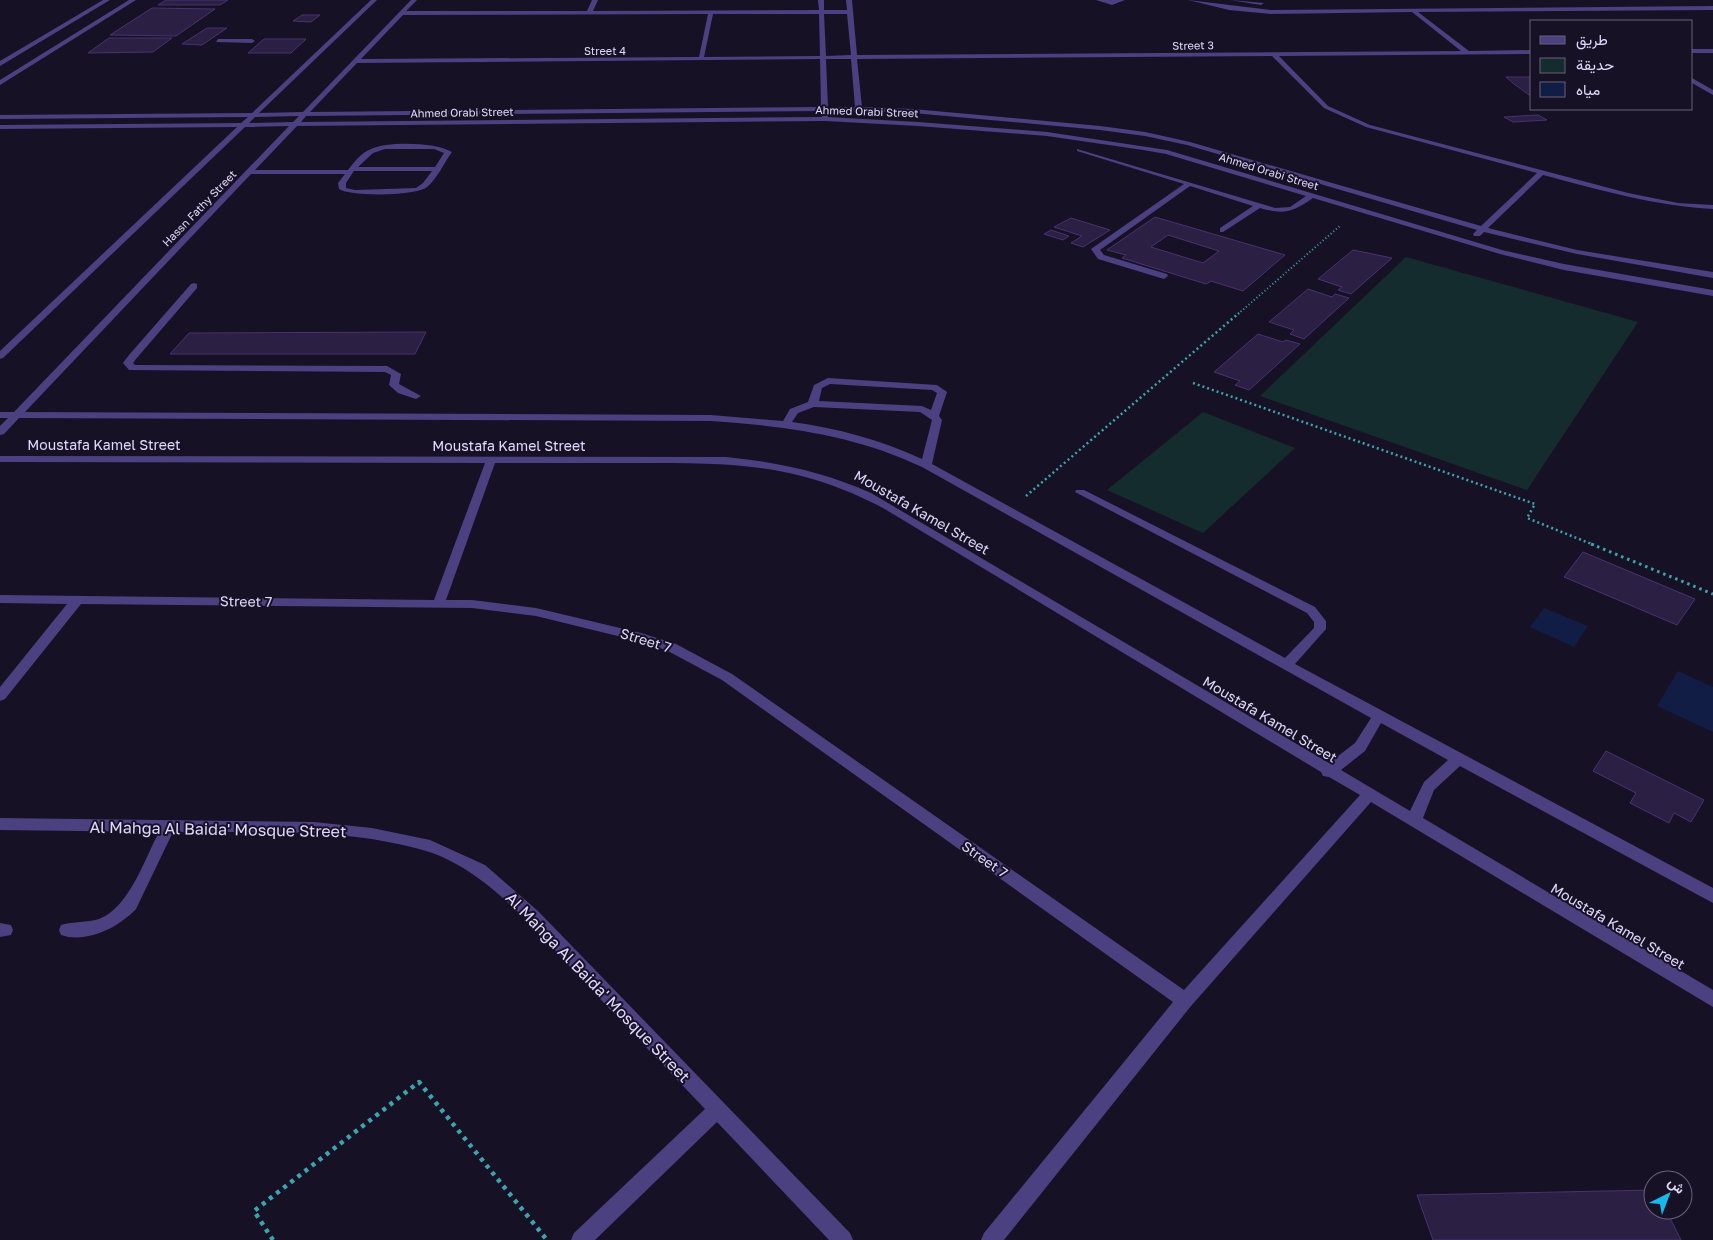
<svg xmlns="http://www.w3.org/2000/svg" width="1713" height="1240" viewBox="0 0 1713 1240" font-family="'Golos Text',Vazirmatn,sans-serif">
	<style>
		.green { fill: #152c2e }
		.water { fill: #111d44 }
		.building { fill: #2b1f44; stroke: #47336e; fill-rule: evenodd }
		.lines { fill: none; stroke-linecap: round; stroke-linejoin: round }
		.path-far3 { stroke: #3aa5ae; stroke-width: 2; stroke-dasharray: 1 2.5; stroke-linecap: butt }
		.path-far2 { stroke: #3aa5ae; stroke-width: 2.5; stroke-dasharray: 2 3; stroke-linecap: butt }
		.path-far1 { stroke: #3aa5ae; stroke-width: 3; stroke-dasharray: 2.5 4; stroke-linecap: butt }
		.path { stroke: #3aa5ae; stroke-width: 4.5; stroke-dasharray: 4 5; stroke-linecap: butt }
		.minor { fill: #4b4080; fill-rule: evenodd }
		.labels { text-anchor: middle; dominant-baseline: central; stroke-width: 4; stroke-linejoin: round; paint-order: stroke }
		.far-street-label { font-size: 11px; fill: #e1d8fc; stroke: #171125 }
		.street-label { font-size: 14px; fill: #e1d8fc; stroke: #171125 }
		.near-street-label { font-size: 16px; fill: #e1d8fc; stroke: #171125 }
	</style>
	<rect width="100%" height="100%" fill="#171125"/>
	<g class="green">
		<polygon points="1406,257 1638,322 1527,490 1260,396"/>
		<polygon points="1203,412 1295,448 1203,533 1107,490"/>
	</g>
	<g class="water">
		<polygon points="1544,608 1588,626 1574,647 1530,627"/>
		<polygon points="1678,671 1713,687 1713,732 1657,706"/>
	</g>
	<g class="building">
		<polygon points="166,0 228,0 220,5 158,5"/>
		<polygon points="152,8 215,9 176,36 110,35"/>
		<polygon points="302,15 320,15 311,22 293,21"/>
		<polygon points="207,28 227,28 202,45 182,44"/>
		<polygon points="109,38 172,38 153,52 88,53"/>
		<polygon points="264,39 306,39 291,53 248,53"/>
		<polygon points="1506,77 1532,77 1532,97 1514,84"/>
		<polygon points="1538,115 1547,120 1513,122 1504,117"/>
		<path d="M1155,217L1285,255L1243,291L1211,281L1206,284L1122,258L1126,255L1107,250ZM1168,235L1219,251L1203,263L1151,247Z"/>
		<polygon points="1071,218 1110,230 1083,247 1071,243 1082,236 1054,227"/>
		<polygon points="1051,230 1069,236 1063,240 1044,234"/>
		<polygon points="1353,250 1392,258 1351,294 1338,290 1342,287 1318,279"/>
		<polygon points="1308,289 1332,297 1335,294 1349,298 1304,339 1290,334 1294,330 1269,322"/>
		<polygon points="426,332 415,354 170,354 189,333"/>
		<polygon points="1258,334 1283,342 1286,340 1300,344 1249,390 1235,385 1240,381 1214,372"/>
		<polygon points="1583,552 1695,599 1677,625 1564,577"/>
		<polygon points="1606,751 1704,800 1691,822 1674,813 1669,823 1630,803 1636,793 1593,771"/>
		<polygon points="1653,1190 1653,1210 1666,1210 1681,1240 1433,1240 1417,1195"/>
	</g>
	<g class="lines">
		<polyline class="path-far3" points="1238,314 1341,225"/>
		<g class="path-far2">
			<polyline points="1193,383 1535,504 1527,518 1594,545"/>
			<polyline points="1026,496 1239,313"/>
		</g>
		<polyline class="path-far1" points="1591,544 1713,594"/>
		<polyline class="path" points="273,1240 254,1211 419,1082 547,1240"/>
		<g class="minor">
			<polygon points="103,0 110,0 0,66 0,61"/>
			<polygon points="129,0 136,0 0,85 0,80"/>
			<path d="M371,0H377L259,113L303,112L411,0H417L406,11H587L592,0H598L593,11L819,10L818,0H824V10H847L846,0H852L857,55L1461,51L1412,12L1271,14L1229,10L1188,0L1271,10L1713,6V10L1418,12L1469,51L1532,50V54L1279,56L1328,106L1370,125L1628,193L1678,203L1713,205V209C1655,206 1600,190 1543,175L1488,228L1577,250L1713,272V278L1577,254L1484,232L1480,236H1474L1473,234L1477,230L1187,145L1145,136L1100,130L913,113L862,111V115L859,117L856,115L855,111H828V117L918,122L1047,132L1167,150L1502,250L1564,264L1713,290V296L1564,270L1500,254L1313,198C1293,212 1284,215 1260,208L1223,232H1220V228L1253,206L1190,186L1100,250L1104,255L1167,274L1168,276L1164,279L1098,259L1091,249L1184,184L1077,151V149L1275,208L1290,207L1306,196L1166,154L1143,150L1047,136L918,126L825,121L297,126L255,170H348C354,162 361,153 371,149C387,141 437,142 452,152C444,163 437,179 427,187C416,196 351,197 339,189L338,183L345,174H251L25,412L711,415L783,421L790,409L808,402L814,385L828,378L937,385L947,392L939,416L942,420L932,464L1285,658L1314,628V622L1307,613L1075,492L1076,490H1084L1315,607L1326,621V629L1295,664L1713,888V903L1460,766L1434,790L1423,818L1713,990V1007L1371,802L1191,1006L1004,1240H981L984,1233L1173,1002L722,680L666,650L638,641L536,616L472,608L81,604L5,699L0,701V687L67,604L0,603V595L434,600L485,463L0,462V456L726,457C777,462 824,472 871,493L1329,763L1355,743L1371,718L922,467C855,435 785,426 711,421L19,418L4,434L0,435V426L8,418H0V412H14L289,126L245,127L3,358L0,359V351L237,127L0,129V125L241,123L248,117L0,119V115L252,113ZM708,14L699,57L361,59L403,15ZM713,14H819L820,56L704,57ZM824,14H847L851,55L826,56ZM1272,56L1324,108L1366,127L1537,173L1481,226L1190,142L1145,132L1100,126L913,109L862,107L857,59ZM820,59L821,107L310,112L357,63ZM826,59H851L855,107H828ZM822,111V117L301,122L306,116ZM299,116L293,122L249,123L255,117ZM385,149H434L444,153L435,167H358L373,153ZM354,171H432L423,183L416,188L355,190L346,188V183ZM830,384L932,390L937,393L931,410L922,406L819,401L822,388ZM814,407L920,412L932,420L922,459C881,440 837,428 792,422L798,413ZM495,463C543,463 592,463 640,463C734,463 797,463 883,508L1321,772L1323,776L1329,777L1360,795L1184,990L732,674L676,644L641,633L536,608L472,600H446ZM1381,723L1448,760L1424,782L1410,811L1341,770L1365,751Z"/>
			<polygon points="1096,0 1125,0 1112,5"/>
			<polygon points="1230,0 1264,3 1261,5"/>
			<polygon points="218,39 252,39 255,41 252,43 216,42"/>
			<rect x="1692" y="49" width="21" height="4"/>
			<polygon points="1692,78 1713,90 1713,95 1692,83"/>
			<polygon points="194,283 197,284 197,288 136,359 133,363 135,365 387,366 401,374 399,384 421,396 416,399 398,393 389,385 391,375 385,372 129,370 123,363 129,355 191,284"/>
			<path d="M0,818L314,822L372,828L430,840L485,865L538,911L850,1233L853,1240H829L717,1122L595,1240H571L574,1233L705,1109C665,1067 625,1025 585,983C542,937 487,869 426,851C345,827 257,833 173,832L136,909C119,927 87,944 61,935L59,930L61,925C73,921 87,923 99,919C129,908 145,858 159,832L0,830Z"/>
			<polygon points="0,923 11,925 13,930 11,935 0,937"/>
		</g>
	</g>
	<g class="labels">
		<g class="far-street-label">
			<text transform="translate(1193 45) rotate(-1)">Street 3</text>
			<text x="605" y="50">Street 4</text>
			<text transform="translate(867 111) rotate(2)">Ahmed Orabi Street</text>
			<text transform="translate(462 112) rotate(-1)">Ahmed Orabi Street</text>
			<text transform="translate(1269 171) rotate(17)">Ahmed Orabi Street</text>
			<text transform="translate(199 208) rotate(-46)">Hassn Fathy Street</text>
		</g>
		<g class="street-label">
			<text x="104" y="444">Moustafa Kamel Street</text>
			<text x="509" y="445">Moustafa Kamel Street</text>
			<text transform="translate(922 512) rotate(30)">Moustafa Kamel Street</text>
			<text transform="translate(246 601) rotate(1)">Street 7</text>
			<text transform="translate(646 640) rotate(17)">Street 7</text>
			<text transform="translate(1270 719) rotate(31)">Moustafa Kamel Street</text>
			<text transform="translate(985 859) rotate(35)">Street 7</text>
			<text transform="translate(1618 926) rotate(31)">Moustafa Kamel Street</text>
		</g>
		<g class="near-street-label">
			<text transform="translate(218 829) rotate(1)">Al Mahga Al Baida' Mosque Street</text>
			<text transform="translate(598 987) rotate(46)">Al Mahga Al Baida' Mosque Street</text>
		</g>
	</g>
	<rect x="1530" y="20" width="162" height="90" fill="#171125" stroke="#68617b"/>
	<rect x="1540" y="36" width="25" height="8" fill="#4b4080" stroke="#68617b"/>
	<text x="1576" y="45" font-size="15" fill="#e1d8fc">طريق</text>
	<rect x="1540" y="58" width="25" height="15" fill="#152c2e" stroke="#68617b"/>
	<text x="1576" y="70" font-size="15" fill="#e1d8fc">حديقة</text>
	<rect x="1540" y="82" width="25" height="15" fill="#111d44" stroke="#68617b"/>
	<text x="1576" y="95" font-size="15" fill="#e1d8fc">مياه</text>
	<g transform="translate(1668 1195) rotate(42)"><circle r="24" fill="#171125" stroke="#68617b"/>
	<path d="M0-4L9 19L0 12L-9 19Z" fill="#15b9eb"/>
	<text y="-8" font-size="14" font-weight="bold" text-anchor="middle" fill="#e1d8fc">ش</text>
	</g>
</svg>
